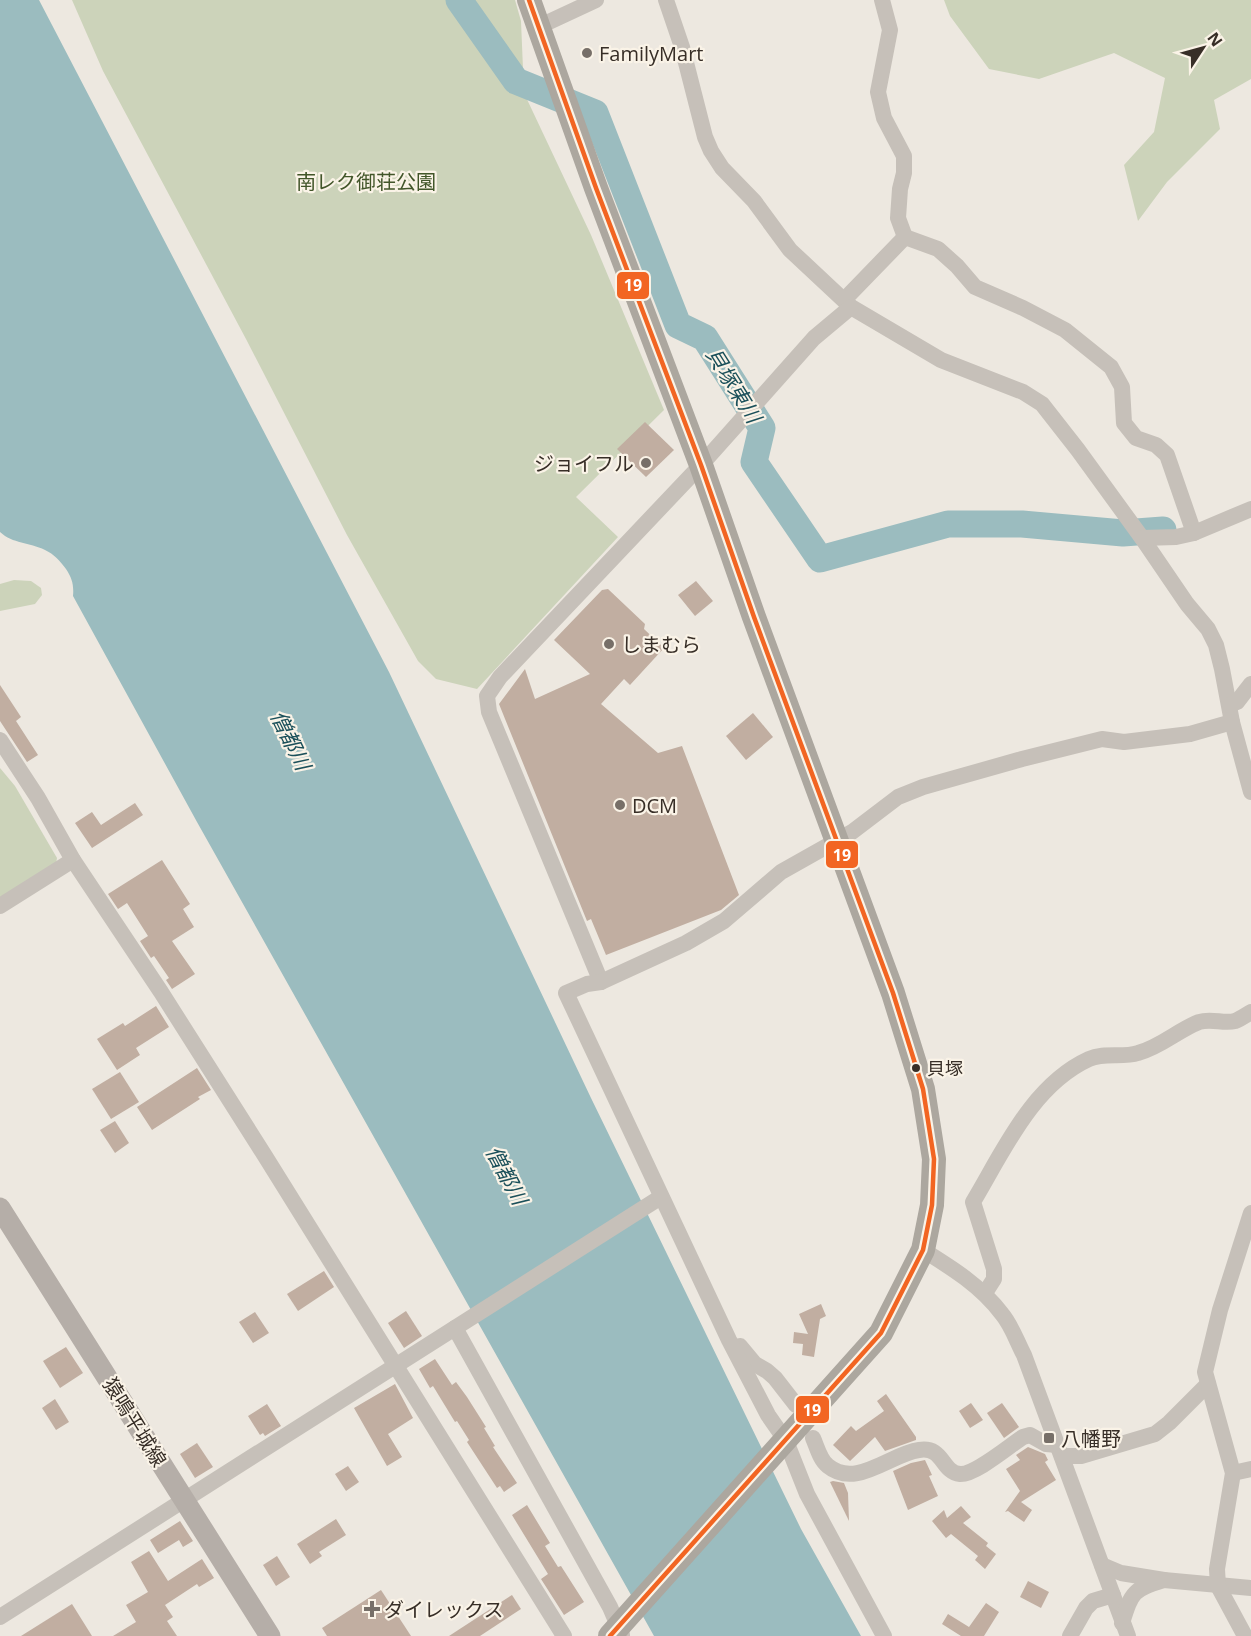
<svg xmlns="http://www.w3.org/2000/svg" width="1251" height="1636" viewBox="0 0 1251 1636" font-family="'Open Sans','Noto Sans JP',sans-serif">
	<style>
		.green { fill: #ccd3ba }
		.water { fill: #9bbcbf }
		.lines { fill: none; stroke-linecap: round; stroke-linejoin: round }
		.river { stroke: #9bbcbf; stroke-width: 27 }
		.building { fill: #c1aea1 }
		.minor { stroke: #c6c0b9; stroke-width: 16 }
		.major { stroke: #b5aea8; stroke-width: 21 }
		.highway { stroke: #aca79f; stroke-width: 24 }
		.bus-1-casing { stroke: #faf3e7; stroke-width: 9 }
		.bus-1 { stroke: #f26522; stroke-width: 4.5 }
		.poi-dot { fill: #776f68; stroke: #faf3e7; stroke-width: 2 }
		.bus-dot { fill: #372e27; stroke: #faf3e7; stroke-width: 2 }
		.labels { text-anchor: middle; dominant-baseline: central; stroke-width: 4.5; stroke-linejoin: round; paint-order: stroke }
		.bus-label { font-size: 18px; fill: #372e27; stroke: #faf3e7; text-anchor: start }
		.poi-label { font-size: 20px; fill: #372e27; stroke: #faf3e7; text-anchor: start }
		.park-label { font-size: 20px; fill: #42562a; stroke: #faf3e7 }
		.street-label { font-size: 20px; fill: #372e27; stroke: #faf3e7 }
		.water-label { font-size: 21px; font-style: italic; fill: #1b505a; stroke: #faf3e7 }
		.line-badge { stroke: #faf3e7; stroke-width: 2 }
		.badge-label { font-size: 16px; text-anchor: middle; font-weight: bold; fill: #fff }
	</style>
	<rect width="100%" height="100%" fill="#ede8e0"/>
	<g class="green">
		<polygon points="72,0 515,0 521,21 524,93 591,235 664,410 576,497 618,537 477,689 436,679 418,661 347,535 246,339 103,71"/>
		<polygon points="944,0 1251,0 1251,79 1214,100 1220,129 1167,182 1138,221 1124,165 1154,132 1165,78 1114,53 1039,79 989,69 950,16"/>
		<polygon points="14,580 31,581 41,588 42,595 35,604 0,611 0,584"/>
		<polygon points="0,768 15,786 57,858 56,864 0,900"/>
	</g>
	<path class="water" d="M0,0H39L389,672L591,1098L801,1529L861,1636H654L197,822L73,596C74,585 72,578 66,569C60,561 54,554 45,550C29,542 13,544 0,532Z"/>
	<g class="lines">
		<polyline class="river" points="459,0 516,81 595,113 678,325 705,338 762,428 754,462 820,559 948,524 1022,524 1123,533 1163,530"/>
	</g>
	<g class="building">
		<polygon points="645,422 674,450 646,477 617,449"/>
		<polygon points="696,581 713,601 695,616 678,595"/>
		<polygon points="608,589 645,624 644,629 664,648 630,685 624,679 601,704 658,753 682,746 739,895 721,910 606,955 591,919 587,921 499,704 525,669 535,699 590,674 554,640 602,590"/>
		<polygon points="0,685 21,717 16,721 38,755 27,762 0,721"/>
		<polygon points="753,713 773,737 746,760 726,736"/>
		<polygon points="135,803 143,815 92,848 75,823 92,812 101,825"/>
		<polygon points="162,860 190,904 183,909 194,927 172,941 195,974 172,989 166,980 169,978 154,956 151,958 140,941 148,936 127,903 118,909 108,894"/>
		<polygon points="156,1006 169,1027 136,1048 140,1055 117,1070 97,1039 123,1023 125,1026"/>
		<polygon points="197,1068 211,1090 198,1097 200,1099 152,1130 137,1107"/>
		<polygon points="120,1072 139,1102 111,1119 92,1089"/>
		<polygon points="115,1121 129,1143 115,1153 100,1130"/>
		<polygon points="324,1271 334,1287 298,1311 287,1294"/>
		<polygon points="821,1304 826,1316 820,1319 814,1357 802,1355 803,1344 793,1343 794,1332 808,1334 799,1314"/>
		<polygon points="406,1311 422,1336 404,1348 388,1323"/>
		<polygon points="255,1312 269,1333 253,1343 239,1322"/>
		<polygon points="66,1347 83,1373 60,1388 43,1361"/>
		<polygon points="435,1359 452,1385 456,1382 467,1397 486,1427 484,1428 495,1446 493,1447 517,1483 504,1492 500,1486 497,1488 467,1442 469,1440 457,1421 455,1422 433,1386 430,1388 419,1369"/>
		<polygon points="395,1384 413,1418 388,1434 402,1457 387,1466 354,1408"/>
		<polygon points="886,1394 916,1437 916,1440 885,1451 875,1437 850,1461 833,1445 851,1426 856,1431 884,1411 877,1401"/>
		<polygon points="55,1399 69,1422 56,1430 42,1408"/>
		<polygon points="971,1403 983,1420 970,1428 959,1411"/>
		<polygon points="1002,1403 1019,1427 1004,1438 987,1413"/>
		<polygon points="267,1404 281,1426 265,1436 263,1433 260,1435 248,1416"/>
		<polygon points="197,1443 213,1467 195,1478 180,1454"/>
		<polygon points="1028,1447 1045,1454 1048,1460 1045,1462 1056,1480 1021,1502 1032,1510 1024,1522 1008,1511 1005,1512 1020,1491 1006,1469 1020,1460 1016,1455"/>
		<polygon points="925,1460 932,1475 929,1476 938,1496 908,1510 893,1471 911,1463"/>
		<polygon points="348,1466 359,1482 346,1491 335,1474"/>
		<polygon points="833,1481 844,1483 848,1493 849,1521 830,1482"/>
		<polygon points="527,1505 550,1543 545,1546 558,1567 561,1566 584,1602 564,1615 541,1579 548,1574 512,1515"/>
		<polygon points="961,1506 971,1517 963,1523 988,1543 986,1546 996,1554 985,1569 975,1560 978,1556 951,1534 946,1538 932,1521 944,1510 947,1518"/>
		<polygon points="336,1519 346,1535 319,1552 322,1556 310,1564 297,1544"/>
		<polygon points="180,1521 193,1541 183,1547 179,1540 158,1553 150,1540"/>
		<polygon points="149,1551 168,1581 202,1559 214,1578 199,1587 197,1584 165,1605 173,1617 167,1621 177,1636 113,1636 136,1622 126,1605 148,1592 131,1562"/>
		<polygon points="277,1556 290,1577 276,1586 263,1565"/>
		<polygon points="1028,1581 1049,1592 1041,1608 1020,1597"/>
		<polygon points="381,1590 411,1636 327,1636 322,1628"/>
		<polygon points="512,1595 521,1609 480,1636 449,1636"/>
		<polygon points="986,1603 999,1612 984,1636 961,1636 942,1624 948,1614 969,1627"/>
		<polygon points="72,1604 92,1636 21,1636"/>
	</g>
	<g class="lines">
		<g class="minor">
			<polyline points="666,0 682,47 705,137 711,151 722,168 754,201 790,250 851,307 941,360 1023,392 1042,404 1078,450 1142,538 1187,604 1208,629 1216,645 1222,669 1232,722 1251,792"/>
			<polyline points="882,0 890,30 878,92 884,118 904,156 904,173 900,189 898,218 905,237"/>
			<polyline points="538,27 596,0"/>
			<polyline points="905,237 938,249 957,266 975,287 1023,308 1065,330 1111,367 1122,387 1124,423 1136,438 1156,445 1167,455 1194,533"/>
			<polyline points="844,300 905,237"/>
			<polyline points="1142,538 1176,537 1194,533 1251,509"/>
			<polyline points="1230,705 1237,702 1251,684"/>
			<polyline points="0,740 38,798 73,860 161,992 265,1156 564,1636"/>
			<polyline points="0,906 73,860"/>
			<polyline points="601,982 489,712 487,696 500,677 701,465 814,338 851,307"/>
			<path d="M923,1250C952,1268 981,1286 1002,1314C1012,1326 1017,1342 1024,1355L1128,1636"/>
			<path d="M985,1293L994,1279V1269L973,1202C1003,1152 1032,1085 1089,1059C1104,1052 1123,1058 1138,1053C1161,1047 1178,1030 1199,1022C1211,1018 1224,1024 1235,1021C1240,1019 1246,1015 1251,1012"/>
			<polyline points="455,1328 610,1607 622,1635"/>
			<polyline points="740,1346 755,1364 767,1371 775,1378 796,1405"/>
			<path d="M813,1438C817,1447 820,1460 828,1466C856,1489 890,1454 919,1450C944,1446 941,1472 960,1474C975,1475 1009,1446 1023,1437L1030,1435L1046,1444L1057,1445"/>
			<polyline points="1062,1456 1081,1456 1155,1434 1169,1423 1208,1384"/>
			<polyline points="1233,1473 1251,1469"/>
			<path d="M1102,1565L1121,1573L1164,1580C1133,1590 1132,1591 1122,1623"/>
			<polyline points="1164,1580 1251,1588"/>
			<polyline points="0,1617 661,1197"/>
			<polyline points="884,1636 807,1494 786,1441 768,1415 729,1340 566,993 587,984 601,982 686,943 724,921 781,872 852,832 898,797 923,787 1022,759 1102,739 1124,742 1190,734 1232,722"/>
			<polyline points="1070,1636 1086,1608 1093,1601 1113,1595"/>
			<polyline points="1245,1636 1218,1586 1217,1569 1233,1473 1205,1372 1220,1310 1251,1213"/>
		</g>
		<polyline class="major" points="0,1208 270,1636"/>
		<polyline class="highway" points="529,0 596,188 701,465 754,617 893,993 923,1089 934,1159 932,1205 923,1250 881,1333 610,1636"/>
		<defs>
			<polyline id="bus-1" points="529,0 596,188 701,465 754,617 893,993 923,1089 934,1159 932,1205 923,1250 881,1333 610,1636"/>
		</defs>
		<use href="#bus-1" class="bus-1-casing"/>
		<use href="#bus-1" class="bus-1"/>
	</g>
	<g class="poi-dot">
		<circle cx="587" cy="53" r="6"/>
		<circle cx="646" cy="463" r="6"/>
		<circle cx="609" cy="644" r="6"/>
		<circle cx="620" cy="805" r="6"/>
		<rect x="1043" y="1432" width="12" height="12" rx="3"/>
		<path d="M369 1600h6v6h6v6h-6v6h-6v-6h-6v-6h6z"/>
	</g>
	<circle class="bus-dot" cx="916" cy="1068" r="5"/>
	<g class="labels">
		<g class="bus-label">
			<text x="927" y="1068">貝塚</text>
		</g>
		<g class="poi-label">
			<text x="599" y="53">FamilyMart</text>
			<text x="634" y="463" text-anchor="end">ジョイフル</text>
			<text x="621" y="644">しまむら</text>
			<text x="632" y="805">DCM</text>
			<text x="1061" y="1438">八幡野</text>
			<text x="384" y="1609">ダイレックス</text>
		</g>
		<g class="park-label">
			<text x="366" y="181">南レク御荘公園</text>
		</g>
		<g class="street-label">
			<text transform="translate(135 1422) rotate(58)">猿鳴平城線</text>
		</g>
		<g class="water-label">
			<text transform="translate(734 385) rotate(58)">貝塚東川</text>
			<text transform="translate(291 740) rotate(64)">僧都川</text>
			<text transform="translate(507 1175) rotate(62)">僧都川</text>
		</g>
	</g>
	<g class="line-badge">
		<rect x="616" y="271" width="34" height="29" rx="6" fill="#f26522"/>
		<rect x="825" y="840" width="34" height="29" rx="6" fill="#f26522"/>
		<rect x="795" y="1395" width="35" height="29" rx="6" fill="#f26522"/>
	</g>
	<g class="badge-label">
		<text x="633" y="291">19</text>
		<text x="842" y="861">19</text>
		<text x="812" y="1416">19</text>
	</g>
	<g transform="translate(1203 48) rotate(54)" stroke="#faf3e7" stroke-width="4.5" paint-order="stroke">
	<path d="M0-4.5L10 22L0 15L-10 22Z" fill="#372e27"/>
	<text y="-9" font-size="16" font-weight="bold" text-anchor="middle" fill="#372e27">N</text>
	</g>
</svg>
